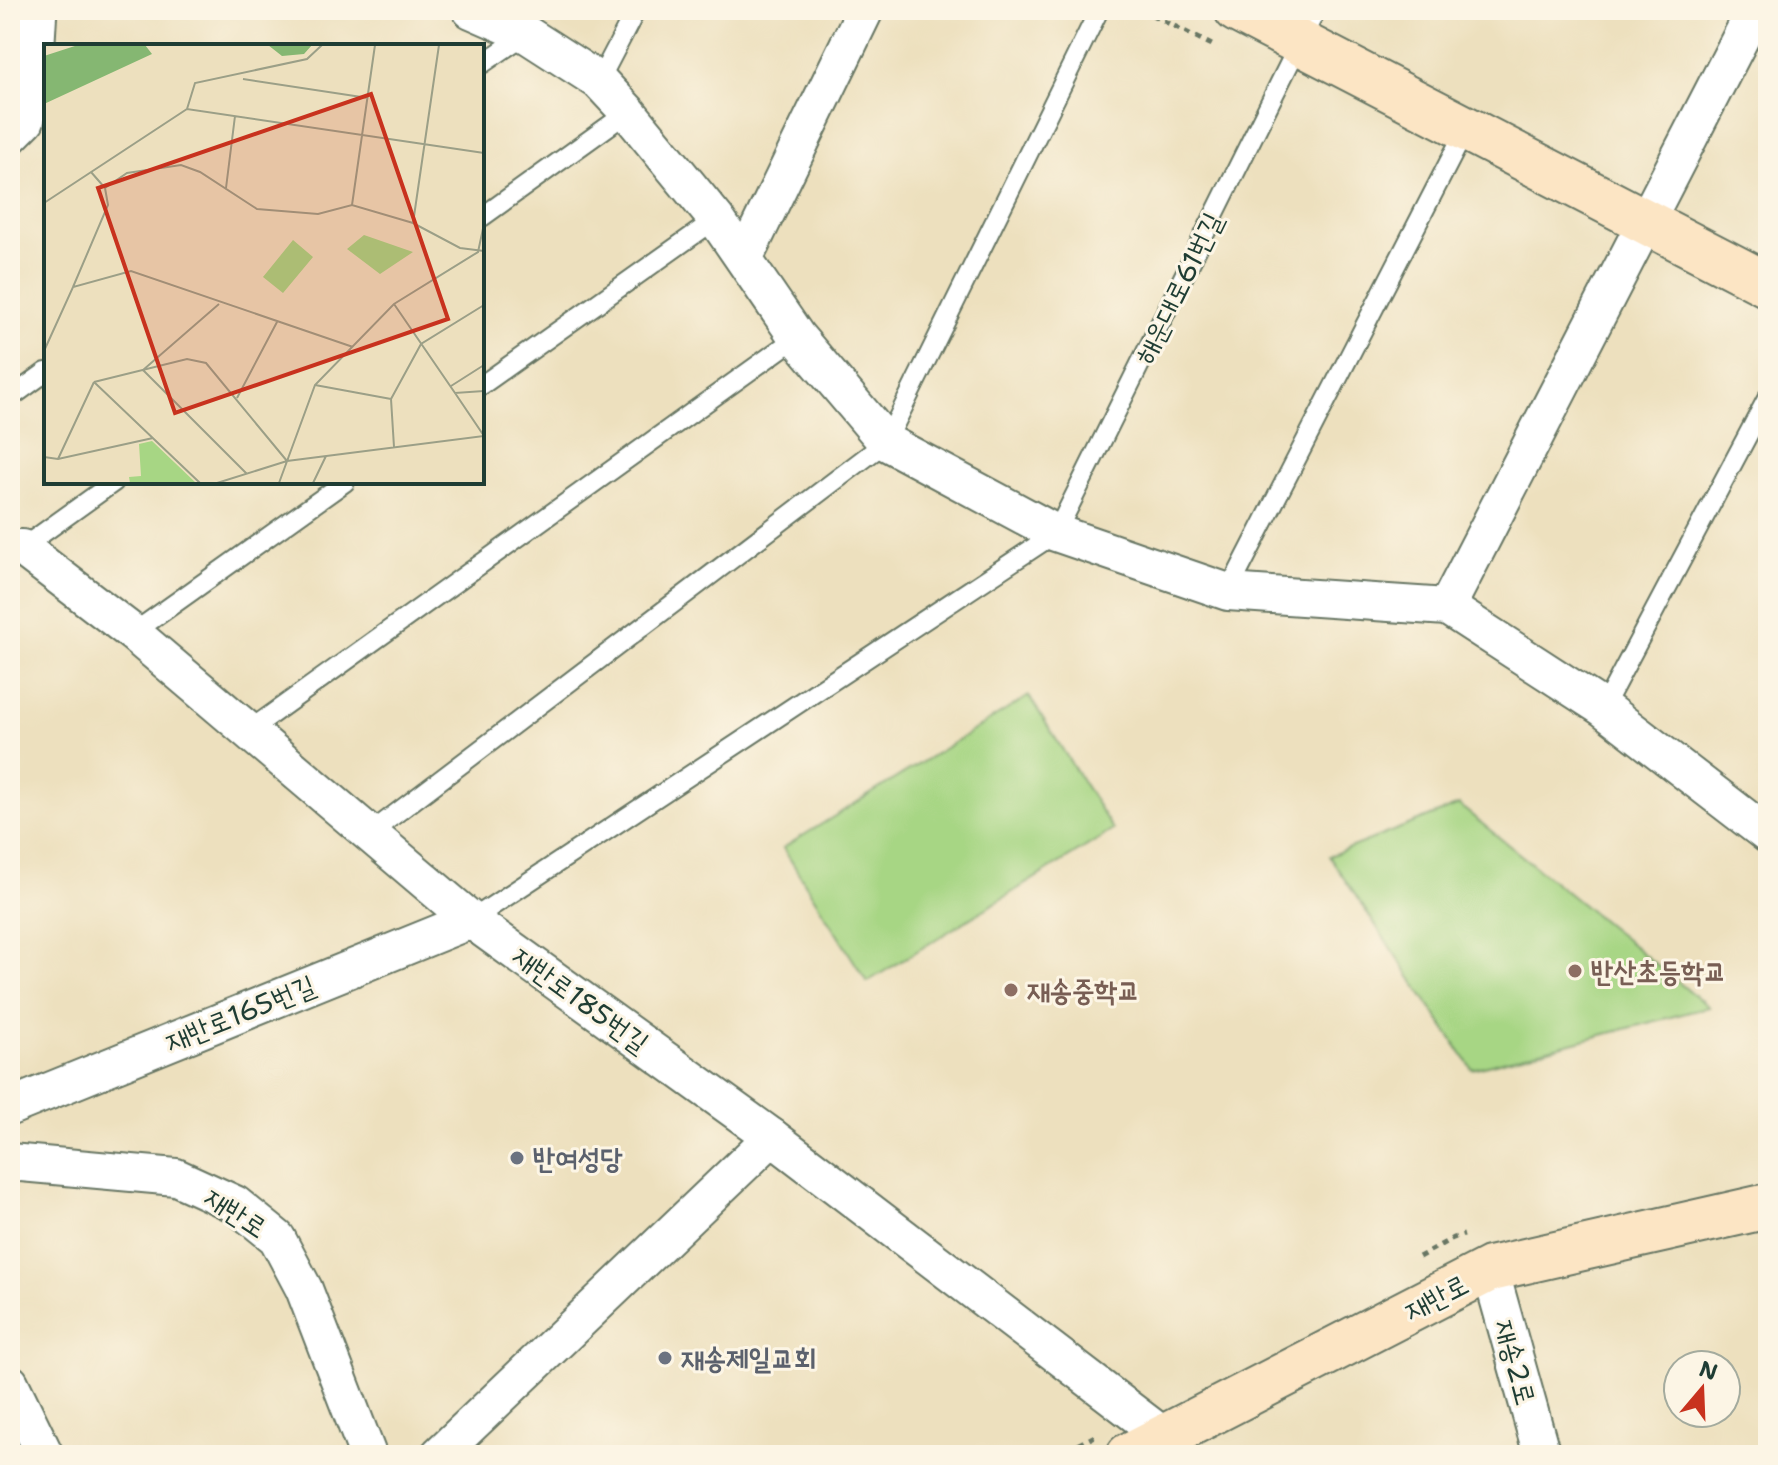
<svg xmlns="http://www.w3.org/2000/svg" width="1778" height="1465" viewBox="0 0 1778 1465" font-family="'Shantell Sans','Poor Story',sans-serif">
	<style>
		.grass { fill: #a7d684; stroke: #638a5c; stroke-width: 2 }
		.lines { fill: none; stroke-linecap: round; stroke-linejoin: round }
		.lane-casing { stroke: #677664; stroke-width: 22 }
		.street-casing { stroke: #677664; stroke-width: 40 }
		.secondary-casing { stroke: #677664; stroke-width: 48 }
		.path { stroke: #677664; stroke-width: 5; stroke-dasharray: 6 6; stroke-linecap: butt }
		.lane { stroke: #fff; stroke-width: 18 }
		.street { stroke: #fff; stroke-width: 36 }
		.secondary { stroke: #fce5c4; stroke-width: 44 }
		.education-dot { fill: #8d6e63; stroke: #fcf5e5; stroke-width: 3 }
		.worship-dot { fill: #6b7280; stroke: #fcf5e5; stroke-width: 3 }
		.labels { text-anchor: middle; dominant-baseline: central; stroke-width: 6; stroke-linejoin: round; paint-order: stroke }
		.street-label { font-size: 28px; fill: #1f3d34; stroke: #fcf5e5 }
		.education-label { font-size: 28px; font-weight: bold; fill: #785e54; stroke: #fcf5e5; text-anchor: start }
		.worship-label { font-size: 28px; font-weight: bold; fill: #5b616d; stroke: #fcf5e5; text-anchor: start }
		.inset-road { fill: none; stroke: #9b9f87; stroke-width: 2 }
		.view { fill: #c8321e; fill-opacity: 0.15; stroke: #c8321e; stroke-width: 4 }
		.inset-edge { fill: none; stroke: #1f3d34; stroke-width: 4 }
	</style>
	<rect width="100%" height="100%" fill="#fcf5e5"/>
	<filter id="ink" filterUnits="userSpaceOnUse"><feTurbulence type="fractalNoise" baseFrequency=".0125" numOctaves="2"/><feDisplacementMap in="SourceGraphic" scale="16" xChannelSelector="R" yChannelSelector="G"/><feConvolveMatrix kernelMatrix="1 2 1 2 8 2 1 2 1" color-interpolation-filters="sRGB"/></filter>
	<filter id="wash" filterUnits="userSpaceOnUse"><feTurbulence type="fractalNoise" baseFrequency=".006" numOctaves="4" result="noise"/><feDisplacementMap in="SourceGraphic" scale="32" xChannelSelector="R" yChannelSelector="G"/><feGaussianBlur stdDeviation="1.8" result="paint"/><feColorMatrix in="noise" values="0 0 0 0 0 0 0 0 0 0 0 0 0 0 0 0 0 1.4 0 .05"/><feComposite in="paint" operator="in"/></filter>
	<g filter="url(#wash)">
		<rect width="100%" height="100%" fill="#ede0be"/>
		<g class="grass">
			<polygon points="1029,696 1113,830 867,982 783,848"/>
			<polygon points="1459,805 1709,1007 1472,1069 1329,856"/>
		</g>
	</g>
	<g filter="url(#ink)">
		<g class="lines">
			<defs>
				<g id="lane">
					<polyline points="482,64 526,34"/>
					<polyline points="599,81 636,10"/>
					<polyline points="482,217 628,112"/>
					<polyline points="482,385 716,219"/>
					<polyline points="10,398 46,372"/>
					<polyline points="22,548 114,482"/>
					<polyline points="1228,592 1466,129"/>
					<polyline points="133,633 345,482"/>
					<polyline points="1603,708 1768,397"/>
					<polyline points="247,732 797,337"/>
					<polyline points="369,834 886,442 1099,10"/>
					<polyline points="471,920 1056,533 1316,10"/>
				</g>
				<g id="street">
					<polyline points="471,10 526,34 599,81 628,112 716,219 797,337 886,442 1056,533 1228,592 1447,607 1603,708 1768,835"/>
					<polyline points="10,136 26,120 34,82 38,16 36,10"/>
					<polyline points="744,259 865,10"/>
					<polyline points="10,548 22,548 133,633 471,920 772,1137 1165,1437"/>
					<polyline points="1447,607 1755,10"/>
					<polyline points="10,1107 471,920"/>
					<polyline points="10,1162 176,1177 235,1204 277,1238 304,1289 368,1455"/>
					<polyline points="1490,1269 1542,1455"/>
					<polyline points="10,1383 45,1455"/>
					<polyline points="439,1455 772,1137"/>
				</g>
				<g id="secondary">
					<polyline points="1237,10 1768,285"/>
					<polyline points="1129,1455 1490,1269 1768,1206"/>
				</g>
			</defs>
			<use href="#lane" class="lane-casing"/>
			<use href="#street" class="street-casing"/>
			<use href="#secondary" class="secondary-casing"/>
			<g class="path">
				<polyline points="1142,10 1216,47"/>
				<polyline points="1419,1257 1453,1238 1464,1235"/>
				<polyline points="1057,1455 1095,1436"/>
			</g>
			<use href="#lane" class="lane"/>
			<use href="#street" class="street"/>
			<use href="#secondary" class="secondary"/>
		</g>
	</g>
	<g class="education-dot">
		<circle cx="1575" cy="971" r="8"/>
		<circle cx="1011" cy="990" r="8"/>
	</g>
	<g class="worship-dot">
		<circle cx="517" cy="1158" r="8"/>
		<circle cx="665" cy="1358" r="8"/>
	</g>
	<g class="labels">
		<g class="street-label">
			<text transform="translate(1178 288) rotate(-64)">해운대로61번길</text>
			<text transform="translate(581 999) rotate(36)">재반로185번길</text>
			<text transform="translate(240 1013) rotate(-22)">재반로165번길</text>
			<text transform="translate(236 1212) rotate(33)">재반로</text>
			<text transform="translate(1436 1297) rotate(-27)">재반로</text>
			<text transform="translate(1516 1362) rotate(75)">재송2로</text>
		</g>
		<g class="education-label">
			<text x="1591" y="971">반산초등학교</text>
			<text x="1027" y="990">재송중학교</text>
		</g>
		<g class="worship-label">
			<text x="533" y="1158">반여성당</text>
			<text x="681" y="1358">재송제일교회</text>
		</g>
	</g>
	<g transform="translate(44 44)">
		<rect width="440" height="440" fill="#ede0be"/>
		<path d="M320,191L369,208L336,230L303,205ZM249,196L269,213L239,249L219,233Z" fill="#a7d684"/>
		<path d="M34,1H101L108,10L0,60V12ZM224,1H268L260,10L238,12Z" fill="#85b772"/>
		<path d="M108,397L152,439H86L85,433L97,432L95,400Z" fill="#a7d684"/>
		<path class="inset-road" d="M199,35L324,54M143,65L151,39L263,15L278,1M61,144L83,129L137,121L156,128L213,165L274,170L308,161L369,179L416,204L440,207M182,144L191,72M0,159L143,65L440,109M308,161L331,1M369,179L395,1M29,243L64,161L61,144L47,128M175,260L99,326L203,430M350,260L411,349L440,347M0,307L29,243L87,227L309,303M50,338L143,315L162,319L243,417M50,338L156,439M271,341L347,355M407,342L440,321M193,354L233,278M350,403L347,355L377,300L440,261M0,413L14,415L109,394M14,415L50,338M173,439L243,417L440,392L411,349M235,439L271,341L350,260L434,208L440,180M269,439L282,412"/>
		<path class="view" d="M327,50L404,275L131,369L54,144Z"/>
		<rect width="440" height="440" class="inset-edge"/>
	</g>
	<rect width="1778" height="1465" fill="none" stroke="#fcf5e5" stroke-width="40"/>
	<g transform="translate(1702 1389) rotate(19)"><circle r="38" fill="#fcf5e5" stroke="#a4ab9e" stroke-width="2"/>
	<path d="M0-6L14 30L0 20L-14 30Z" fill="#c8321e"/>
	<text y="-12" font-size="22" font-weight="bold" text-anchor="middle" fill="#1f3d34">N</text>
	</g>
</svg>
